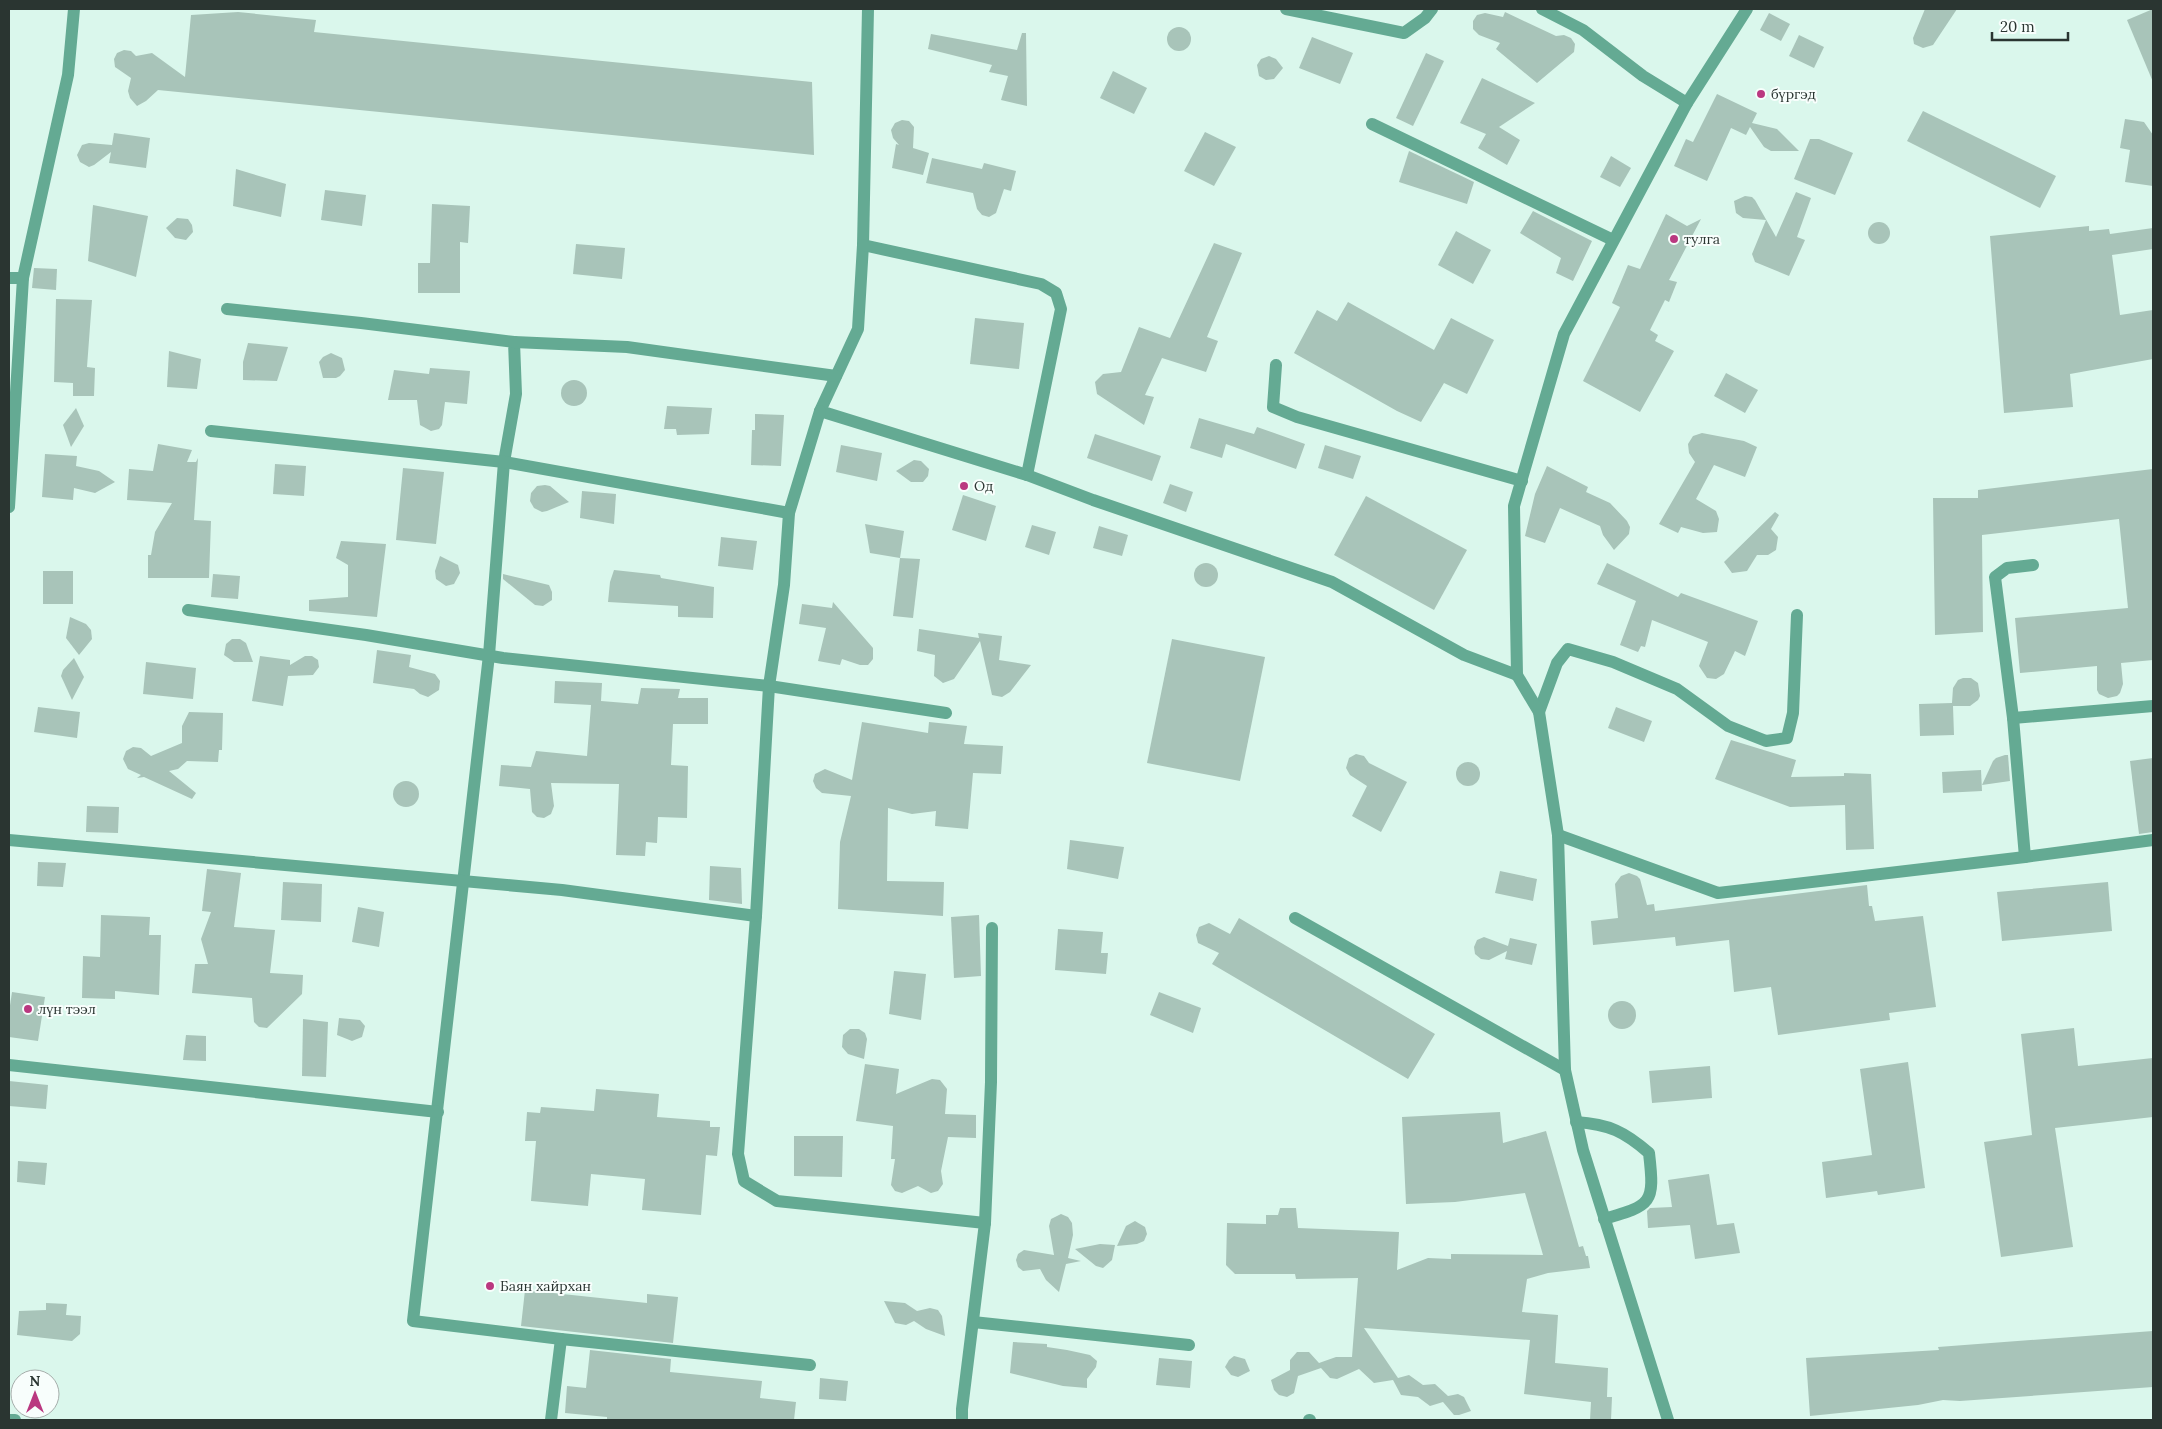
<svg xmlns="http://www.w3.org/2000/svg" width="2162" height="1429" viewBox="0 0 2162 1429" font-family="Lora,serif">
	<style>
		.building { fill: #a8c4b9 }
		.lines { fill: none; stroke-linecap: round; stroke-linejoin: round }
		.minor { stroke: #64aa93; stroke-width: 12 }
		.poi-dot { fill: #ba3880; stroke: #f8fefc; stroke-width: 2 }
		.labels { text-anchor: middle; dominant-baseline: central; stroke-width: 4; stroke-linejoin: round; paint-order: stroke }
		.poi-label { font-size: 14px; fill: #2a3531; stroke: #f8fefc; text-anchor: start }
	</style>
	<rect width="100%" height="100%" fill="#daf7ec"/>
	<g class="building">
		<polygon points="1925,9 1957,9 1933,45 1923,48 1914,44 1913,38"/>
		<polygon points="2153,9 2153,82 2127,20"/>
		<polygon points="238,12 316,20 314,32 812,82 814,155 158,90 146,101 137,106 130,98 128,91 131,78 115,67 114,59 117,53 124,50 131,51 136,56 152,53 185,77 191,15"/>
		<polygon points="1505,12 1556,36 1564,35 1571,38 1575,44 1574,52 1537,83 1496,49 1500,43 1479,35 1473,29 1473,21 1477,15 1485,13 1503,17"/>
		<polygon points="1769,13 1790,24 1781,41 1760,30"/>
		<circle cx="1179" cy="39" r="12"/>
		<polygon points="1022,33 1026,33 1027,106 1001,100 1008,76 989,72 992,65 928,49 931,34 1017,50"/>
		<polygon points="1799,35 1824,47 1814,68 1789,56"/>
		<polygon points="1312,37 1353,53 1340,84 1299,68"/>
		<polygon points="1426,53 1444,61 1413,126 1396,118"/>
		<polygon points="1269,56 1276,59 1283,68 1274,79 1266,80 1259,76 1257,65 1261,59"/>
		<polygon points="1113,71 1147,88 1134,114 1100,98"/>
		<polygon points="1482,78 1535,103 1499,127 1520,140 1507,165 1478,148 1486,134 1460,123"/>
		<polygon points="1717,94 1757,113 1752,123 1777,129 1799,151 1771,151 1764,147 1750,127 1746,135 1731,128 1707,181 1674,166 1686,139 1693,142"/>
		<polygon points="1923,111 2056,176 2040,208 1907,141"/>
		<polygon points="2125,119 2144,122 2153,135 2153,186 2125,182 2130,150 2120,148"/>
		<polygon points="902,120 909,121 914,127 913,148 929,153 923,175 892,168 896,144 899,145 893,138 891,130 895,123"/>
		<polygon points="1205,132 1236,147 1214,186 1184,171"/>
		<polygon points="114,133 150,138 146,168 109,163 111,152 94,165 89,167 80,162 77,155 82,145 89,143 112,145"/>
		<polygon points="1810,139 1819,139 1853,153 1835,195 1794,179"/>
		<polygon points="1409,151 1474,182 1467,204 1399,182"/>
		<polygon points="1611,156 1631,168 1620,187 1600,177"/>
		<polygon points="932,158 982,169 984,163 1016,171 1011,191 1004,189 996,213 989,217 982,215 977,209 973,193 926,183"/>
		<polygon points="236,169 286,184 281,217 233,206"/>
		<polygon points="325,190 366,195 362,226 321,220"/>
		<polygon points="1796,192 1811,198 1797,237 1805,240 1789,276 1755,262 1752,254 1766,220 1743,218 1736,213 1734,201 1745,196 1752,197 1755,200 1776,237"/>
		<polygon points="432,204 470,206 468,243 460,242 460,293 418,293 418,263 430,263"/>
		<polygon points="93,205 148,216 136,277 88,261"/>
		<polygon points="1533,211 1592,241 1573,281 1556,273 1561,258 1520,233"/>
		<polygon points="1666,214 1687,226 1701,219 1669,280 1677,282 1669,302 1665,300 1650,330 1658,335 1655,341 1674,351 1640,412 1583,381 1620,307 1612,303 1628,265 1640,269"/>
		<polygon points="177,218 188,219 192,225 193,232 186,240 175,238 166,228"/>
		<circle cx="1879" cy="233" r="11"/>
		<polygon points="2089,226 2089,231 2109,229 2110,234 2153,228 2153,249 2112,255 2120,315 2153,310 2153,359 2070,374 2073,407 2004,413 1990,236"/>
		<polygon points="1456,231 1491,250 1473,284 1438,265"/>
		<polygon points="1214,243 1242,253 1207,337 1218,341 1206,372 1162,358 1145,395 1154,397 1144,425 1097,394 1095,382 1103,374 1121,372 1139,327 1170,338"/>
		<polygon points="576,244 625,248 622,279 573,274"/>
		<polygon points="34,268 57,269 56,290 32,288"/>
		<polygon points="56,299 92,300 87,367 95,368 94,396 73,396 73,383 54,382"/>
		<polygon points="1348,302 1434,350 1451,318 1494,340 1467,394 1444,383 1421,422 1397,411 1294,353 1317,310 1337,321"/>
		<polygon points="975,318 1024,323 1019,369 970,364"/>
		<polygon points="248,343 288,347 277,381 243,380 243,362"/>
		<polygon points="169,351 201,359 197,389 167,387"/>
		<polygon points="331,353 342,358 345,370 340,376 336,378 323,378 319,362 323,357"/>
		<polygon points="430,368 470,371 467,404 445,402 442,425 439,429 431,431 420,425 417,400 388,400 394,370 429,374"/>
		<polygon points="1726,373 1758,390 1745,413 1714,396"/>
		<circle cx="574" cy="393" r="13"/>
		<polygon points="667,406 712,408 709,434 677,435 676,429 664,429"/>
		<polygon points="76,408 84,426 71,447 63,425"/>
		<polygon points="755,414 784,415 781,466 751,465 752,430 755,430"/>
		<polygon points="1199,418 1254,434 1257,427 1305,444 1296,469 1226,444 1222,458 1190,448"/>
		<polygon points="1702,433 1744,441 1757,447 1745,477 1714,465 1696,499 1716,511 1719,519 1717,532 1703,533 1681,527 1678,533 1659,524 1695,462 1689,453 1688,444 1693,436"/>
		<polygon points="1095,434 1161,456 1152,481 1087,458"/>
		<polygon points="158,444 192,450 187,462 196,462 198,458 194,520 211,521 209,578 148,578 148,555 151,555 155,532 172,503 127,500 129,469 153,471"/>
		<polygon points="841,445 882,453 877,481 836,472"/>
		<polygon points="1325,445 1361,456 1353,479 1318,468"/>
		<polygon points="45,454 77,456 76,466 99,471 115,482 95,493 74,488 73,500 42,497"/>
		<polygon points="914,460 921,461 929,469 928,476 923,482 911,482 896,471"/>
		<polygon points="275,464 306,466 304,496 273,494"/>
		<polygon points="1547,466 1588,487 1586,492 1610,503 1627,521 1630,527 1629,534 1614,550 1603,535 1600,526 1560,508 1545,543 1525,536 1535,494"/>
		<polygon points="403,468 444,472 436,544 396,540"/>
		<polygon points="2153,469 2153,660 2121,663 2123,684 2120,693 2117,696 2108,698 2099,694 2097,690 2097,666 2020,673 2015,618 2128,608 2119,519 1982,535 1983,632 1935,635 1933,498 1978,498 1978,490"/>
		<polygon points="1170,484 1193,492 1186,512 1163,503"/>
		<polygon points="545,485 550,486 569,502 547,511 542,512 534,508 530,501 531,493 537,486"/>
		<polygon points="582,491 616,494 614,524 580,518"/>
		<polygon points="963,495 996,506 986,541 952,530"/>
		<polygon points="1366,496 1467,550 1434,610 1334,555"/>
		<polygon points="1775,512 1779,515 1771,529 1778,537 1776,550 1768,555 1757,555 1747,571 1732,573 1724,562"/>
		<polygon points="865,524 904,531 900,558 870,553"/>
		<polygon points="1032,525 1056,532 1049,555 1025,547"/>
		<polygon points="1099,526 1128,535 1122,556 1093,548"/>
		<polygon points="721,537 757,541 753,570 718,566"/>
		<polygon points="341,541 386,544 377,617 309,611 309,600 348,597 348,565 336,558"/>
		<polygon points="440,556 458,565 460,573 454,584 446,586 436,579 435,571"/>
		<polygon points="900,558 920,559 913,618 893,616"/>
		<polygon points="1607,563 1678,597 1681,593 1758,621 1745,656 1735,651 1724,674 1716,679 1707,678 1699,666 1708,642 1652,620 1645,647 1641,646 1638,652 1620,645 1636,601 1597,584"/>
		<circle cx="1206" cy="575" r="12"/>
		<polygon points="614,570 660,575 661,578 714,587 713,618 678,617 678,606 608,602 610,582"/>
		<rect x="43" y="571" width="30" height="33"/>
		<polygon points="213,574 240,576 238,599 211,597"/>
		<polygon points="503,574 549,585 552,592 552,600 543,606 535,605 503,579"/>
		<polygon points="833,602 873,648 873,659 868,665 860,665 842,659 840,665 818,661 826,628 799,624 802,604 832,608"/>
		<polygon points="70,617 86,624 91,630 92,639 79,655 66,638"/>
		<polygon points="919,629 979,638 978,633 1002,636 999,660 1031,665 1010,692 1002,697 992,695 980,641 954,679 943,683 934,676 935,655 917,651"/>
		<polygon points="232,639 240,639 246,643 253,662 234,662 224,655 226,644"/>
		<polygon points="1172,639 1265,657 1240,781 1147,763"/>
		<polygon points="377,650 411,655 409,667 435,674 440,681 439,690 428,697 420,694 414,689 373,683"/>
		<polygon points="260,656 290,660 290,665 305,656 312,656 318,660 319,667 313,675 288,676 283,706 252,701"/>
		<polygon points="74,658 84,677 72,700 61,676 63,670"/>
		<polygon points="146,662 196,668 193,699 143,694"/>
		<polygon points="1963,678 1971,678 1978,683 1980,696 1978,700 1970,706 1953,706 1954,735 1920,736 1919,704 1952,703 1953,688 1958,680"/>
		<polygon points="555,681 602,683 601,701 638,704 641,688 680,689 678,698 708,698 708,724 673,724 671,765 688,766 687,818 658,817 657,843 646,842 645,856 616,855 619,784 551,783 554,806 551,814 544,818 537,817 532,812 530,789 499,786 501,765 531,767 536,751 587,756 591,705 554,703"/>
		<polygon points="38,707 80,712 77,738 34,732"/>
		<polygon points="1616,707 1652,721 1644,742 1608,728"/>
		<polygon points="189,712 223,713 222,750 219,750 218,762 187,761 178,769 169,771 196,793 192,799 144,777 137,778 141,775 128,769 123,759 126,751 133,747 141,748 151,756 182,743 182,726"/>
		<polygon points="862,722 928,733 929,722 967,726 964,744 1003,746 1001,774 973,773 968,829 935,826 936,811 912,814 888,808 887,881 944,882 943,916 838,909 840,842 851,796 822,793 816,788 813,781 815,774 825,769 852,780"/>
		<polygon points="1731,740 1796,760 1791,777 1844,776 1844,773 1871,774 1874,849 1846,850 1845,805 1790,807 1715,779"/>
		<polygon points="1356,754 1364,756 1369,763 1407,782 1381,832 1352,816 1367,786 1350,775 1346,768 1349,758"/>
		<polygon points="2005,755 2008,755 2010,781 1982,785 1993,761 1996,758"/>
		<polygon points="2153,758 2153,832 2139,834 2130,761"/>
		<circle cx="1468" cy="774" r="12"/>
		<polygon points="1981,770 1982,791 1943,793 1942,772"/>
		<circle cx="406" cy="794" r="13"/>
		<polygon points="87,806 119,807 118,833 86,832"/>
		<polygon points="1070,840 1124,847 1118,879 1067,869"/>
		<polygon points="38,862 66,863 63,887 37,886"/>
		<polygon points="710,866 741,868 742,904 709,900"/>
		<polygon points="207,869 241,873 234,927 275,930 270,973 303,975 302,994 267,1028 259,1027 254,1022 252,998 192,993 195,964 208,964 201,939 211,912 202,911"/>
		<polygon points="1500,871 1537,879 1533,901 1495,893"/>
		<polygon points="1629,873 1637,876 1640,879 1647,905 1654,904 1655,911 1867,885 1869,906 1872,906 1875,921 1923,916 1936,1007 1889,1013 1890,1020 1778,1035 1771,987 1734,992 1729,940 1676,946 1675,937 1593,945 1591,921 1618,918 1615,884 1621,876"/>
		<polygon points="283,882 322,884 321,922 281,920"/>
		<polygon points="2108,882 2112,931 2002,941 1997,892"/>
		<polygon points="358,907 384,912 379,947 352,942"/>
		<polygon points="101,915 150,917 149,935 161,935 159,995 115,991 115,999 82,998 83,956 100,957"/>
		<polygon points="979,915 981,976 954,978 951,917"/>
		<polygon points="1239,918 1435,1034 1408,1079 1212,964 1219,953 1198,943 1196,935 1199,927 1209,923 1230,934"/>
		<polygon points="1058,929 1103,932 1101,953 1108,953 1106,974 1055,970"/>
		<polygon points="1484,937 1508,946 1510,938 1537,944 1532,965 1505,959 1507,951 1489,960 1481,959 1475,954 1474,947 1477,940"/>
		<polygon points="894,971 926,974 921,1020 889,1014"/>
		<polygon points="12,992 45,997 38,1041 9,1037 9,1012"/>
		<polygon points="1159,992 1201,1008 1193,1033 1150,1015"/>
		<circle cx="1622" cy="1015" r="14"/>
		<polygon points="339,1018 360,1020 365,1026 362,1037 352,1041 337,1035"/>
		<polygon points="303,1019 328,1022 326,1077 302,1076"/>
		<polygon points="2074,1028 2078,1066 2153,1058 2153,1117 2055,1128 2073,1247 2001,1257 1984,1142 2032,1135 2021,1034"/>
		<polygon points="850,1029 859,1029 865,1033 867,1039 864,1059 848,1054 842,1047 843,1035"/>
		<polygon points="186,1035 206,1036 206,1061 183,1060"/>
		<polygon points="1908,1062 1925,1188 1878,1195 1877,1191 1826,1198 1822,1162 1872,1155 1860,1069"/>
		<polygon points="865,1064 899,1069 896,1094 932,1079 940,1080 947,1089 945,1114 976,1115 976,1138 948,1137 941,1171 943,1184 938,1191 931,1193 918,1186 902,1193 895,1191 891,1185 895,1159 891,1159 893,1126 856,1121"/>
		<polygon points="1710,1066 1712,1098 1652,1103 1649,1071"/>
		<polygon points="9,1081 48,1085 46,1109 9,1106"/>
		<polygon points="596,1089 659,1094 657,1117 710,1121 710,1127 720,1127 717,1156 706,1155 701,1215 642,1210 645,1179 591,1174 588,1206 531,1201 536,1141 525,1141 527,1112 540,1113 541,1107 594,1111"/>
		<polygon points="1500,1112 1503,1143 1546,1131 1579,1247 1583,1246 1586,1256 1588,1256 1590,1268 1548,1273 1527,1279 1522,1312 1558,1315 1555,1363 1608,1368 1607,1397 1612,1397 1611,1420 1590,1420 1591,1402 1524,1394 1530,1340 1364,1328 1398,1378 1409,1375 1423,1385 1435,1384 1448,1396 1458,1394 1464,1397 1471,1411 1459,1415 1454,1415 1443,1402 1430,1406 1418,1397 1401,1395 1393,1380 1374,1383 1359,1369 1337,1379 1330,1378 1321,1368 1298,1376 1294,1393 1287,1397 1279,1395 1274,1390 1271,1380 1290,1370 1290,1360 1297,1352 1309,1352 1319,1363 1336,1357 1352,1357 1358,1278 1296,1279 1295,1274 1235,1274 1226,1265 1227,1223 1266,1224 1266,1215 1278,1215 1280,1208 1296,1208 1298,1228 1399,1232 1397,1270 1428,1258 1451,1259 1451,1254 1543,1255 1525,1193 1455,1202 1406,1204 1402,1117"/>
		<polygon points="794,1136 843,1136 842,1177 794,1176"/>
		<polygon points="18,1161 47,1163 45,1185 17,1182"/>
		<polygon points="1709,1174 1717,1225 1734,1223 1740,1253 1695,1259 1690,1225 1648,1228 1647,1211 1650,1208 1672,1207 1668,1180"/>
		<polygon points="1061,1214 1068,1217 1072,1223 1073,1235 1068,1258 1081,1261 1066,1264 1059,1292 1046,1280 1040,1269 1023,1271 1018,1267 1016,1260 1018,1254 1024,1250 1054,1255 1049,1226 1051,1219"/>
		<polygon points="1135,1221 1145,1227 1147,1234 1144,1241 1137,1244 1117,1246 1126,1226"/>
		<polygon points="1100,1244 1115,1245 1112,1260 1103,1268 1096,1266 1075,1249"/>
		<polygon points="525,1290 647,1303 647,1294 678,1297 673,1343 521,1326"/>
		<polygon points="884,1301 905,1303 917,1311 930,1308 938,1310 942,1316 945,1336 926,1329 914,1321 906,1325 895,1323"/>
		<polygon points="46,1303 67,1304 66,1315 81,1316 80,1334 72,1341 17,1335 19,1311 46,1310"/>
		<polygon points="2153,1331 2153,1387 1960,1401 1943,1400 1918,1405 1810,1416 1806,1358 1939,1350 1938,1347"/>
		<polygon points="1013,1342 1047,1344 1047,1347 1067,1350 1090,1355 1097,1361 1096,1367 1087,1379 1087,1388 1063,1386 1010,1373"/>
		<polygon points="590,1350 671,1359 670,1372 762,1381 760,1398 796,1402 794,1420 607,1420 607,1417 565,1413 567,1386 586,1388"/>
		<polygon points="1234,1356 1245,1359 1250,1371 1238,1377 1231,1375 1225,1367 1229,1360"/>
		<polygon points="1159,1358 1192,1361 1190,1388 1156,1385"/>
		<polygon points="820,1378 848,1381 846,1401 819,1399"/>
	</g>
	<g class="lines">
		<g class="minor">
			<polyline points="868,9 863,245 858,329 820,411 1027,475 1093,500 1332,582 1464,655 1517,675"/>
			<polyline points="1286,9 1404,33 1425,18 1432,9"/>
			<polyline points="1542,9 1583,30 1643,76 1687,103"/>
			<polyline points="1372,124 1613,240"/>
			<polyline points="863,245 1041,284 1056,293 1061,309 1027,475"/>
			<polyline points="9,278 23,278"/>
			<polyline points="227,309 361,323 514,342 516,394 504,462 489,655 413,1321 561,1339 810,1365"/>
			<polyline points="514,342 627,347 836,376"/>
			<polyline points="1276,365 1273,407 1297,417 1522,481"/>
			<polyline points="820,411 789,513 784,585 769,686 756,916 738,1154 744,1181 777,1201 985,1223"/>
			<polyline points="211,431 504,462 789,513"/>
			<polyline points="9,507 23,278 68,75 74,9"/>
			<polyline points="188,610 366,635 503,658 769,686 946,713"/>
			<polyline points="1539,712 1557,663 1568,649 1613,662 1677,689 1728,726 1766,741 1787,738 1793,713 1797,615"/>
			<polyline points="2013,718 2153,706"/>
			<polyline points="1558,835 1718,893 2025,857 2153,840"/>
			<polyline points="9,840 562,890 756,916"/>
			<polyline points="2025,857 2013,718 1995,577 2007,568 2033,565"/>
			<polyline points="1295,918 1565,1070"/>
			<polyline points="9,1065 438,1112"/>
			<path d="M1576,1122C1609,1124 1625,1132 1649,1153C1655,1204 1652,1205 1604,1219"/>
			<polyline points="973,1322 1189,1345"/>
			<polyline points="9,1420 15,1420"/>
			<polyline points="551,1420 561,1339"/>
			<polyline points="962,1420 962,1409 985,1223 991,1082 992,928"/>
			<polyline points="1309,1420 1310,1420"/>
			<polyline points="1668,1420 1583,1150 1565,1070 1558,835 1539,712 1517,675 1514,506 1564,334 1687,103 1747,9"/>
		</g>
	</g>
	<g class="poi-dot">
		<circle cx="1761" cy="94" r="5"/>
		<circle cx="1674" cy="239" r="5"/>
		<circle cx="964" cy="486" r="5"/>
		<circle cx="28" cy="1009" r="5"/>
		<circle cx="490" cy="1286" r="5"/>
	</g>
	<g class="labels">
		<g class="poi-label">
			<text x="1771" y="94">бүргэд</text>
			<text x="1684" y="239">тулга</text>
			<text x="974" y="486">Од</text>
			<text x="38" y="1009">лүн тээл</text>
			<text x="500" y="1286">Баян хайрхан</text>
		</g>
	</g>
	<rect width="2162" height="1429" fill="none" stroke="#2a3531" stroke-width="20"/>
	<g transform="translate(35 1394)"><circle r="24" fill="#f8fefc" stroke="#a6aeab"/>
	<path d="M0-4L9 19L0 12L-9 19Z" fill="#ba3880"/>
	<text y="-8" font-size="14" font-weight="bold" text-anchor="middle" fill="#2a3531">N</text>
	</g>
	<path d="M1992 32v8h76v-8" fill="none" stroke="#2a3531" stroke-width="2.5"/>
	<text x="2000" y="32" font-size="15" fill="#2a3531" stroke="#f8fefc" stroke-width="4" paint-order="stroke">20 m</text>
</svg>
